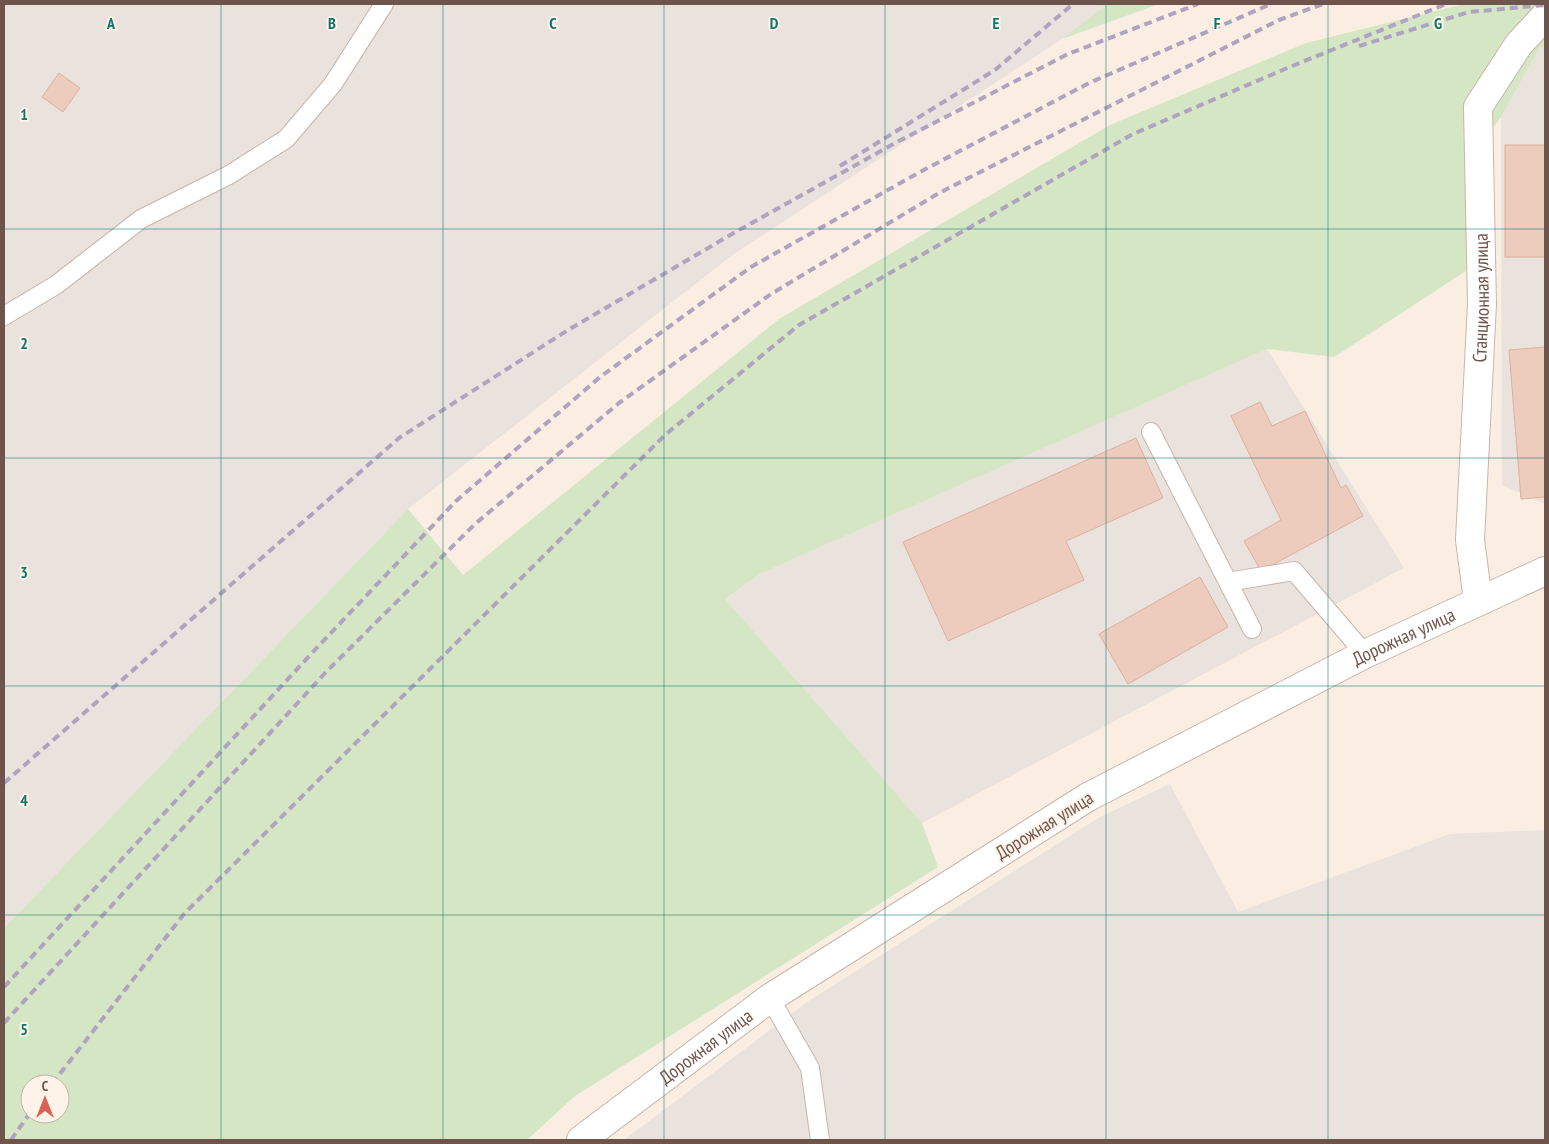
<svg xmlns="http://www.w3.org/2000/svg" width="1549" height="1144" viewBox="0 0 1549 1144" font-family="'PT Sans Narrow',sans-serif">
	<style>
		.industrial { fill: #e9e2dd }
		.green { fill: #d4e6c3; fill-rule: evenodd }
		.building { fill: #edcbbd; stroke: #deb09e }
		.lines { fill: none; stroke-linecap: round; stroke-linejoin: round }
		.service-casing { stroke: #c9b5aa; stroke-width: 20 }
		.minor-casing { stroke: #c9b5aa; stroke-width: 30 }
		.tertiary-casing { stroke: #c9b5aa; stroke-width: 30 }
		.service { stroke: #fff; stroke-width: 18 }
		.minor { stroke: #fff; stroke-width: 28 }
		.tertiary { stroke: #fff; stroke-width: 28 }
		.rail { stroke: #b0a3c2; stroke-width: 4; stroke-dasharray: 8 5; stroke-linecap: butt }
		.grid { fill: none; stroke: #0f766e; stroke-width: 1; stroke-opacity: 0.55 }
		.labels { text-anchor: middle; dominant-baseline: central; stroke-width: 4; stroke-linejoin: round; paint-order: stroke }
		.street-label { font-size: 19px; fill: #6f544b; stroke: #fdf3e8 }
		.grid-label { font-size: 16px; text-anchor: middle; font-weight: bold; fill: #0f766e; stroke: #fdf3e8; stroke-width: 4; stroke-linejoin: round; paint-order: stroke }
	</style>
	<rect width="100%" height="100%" fill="#faeee3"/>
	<g class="industrial">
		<polygon points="4,4 1107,4 1062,39 731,256 408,509 4,928"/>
		<polygon points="1540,47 1545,47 1545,504 1502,485 1501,117"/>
		<polygon points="1267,349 1404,568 922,823 725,599 759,574"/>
		<polygon points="1170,784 1238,912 1450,834 1545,830 1545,1140 624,1140 807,1002 1100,817"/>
	</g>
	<g class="green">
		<polygon points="1107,4 1159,4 1062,39"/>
		<path d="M1464,4H1545V47H1540L1501,117L1468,160L1469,269L1334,357L1267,349L759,574L725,599L922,823L938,867L575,1096L527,1140H4V928L408,509L463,575L779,319L1110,125L1306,43ZM30,1084H60V1114H30Z"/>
	</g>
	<g class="building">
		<polygon points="59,73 80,88 63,112 42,97"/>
		<rect x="1505" y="145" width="40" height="112"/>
		<polygon points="1545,347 1545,497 1521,499 1509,350"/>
		<polygon points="1260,402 1272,426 1305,411 1341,488 1346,485 1363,516 1261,571 1244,541 1281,520 1231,416"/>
		<polygon points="1136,438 1163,498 1066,541 1084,580 948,641 903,542"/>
		<polygon points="1200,577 1228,627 1128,684 1099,634"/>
	</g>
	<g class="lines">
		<defs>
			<g id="service">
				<polyline points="4,316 56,285 141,219 229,175 286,139 333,84 384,4"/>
				<polyline points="1151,432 1252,629"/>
				<polyline points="1228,582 1294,571 1365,654"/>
				<polyline points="770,998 810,1068 820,1140"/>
			</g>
			<g id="minor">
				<path id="s1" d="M1478,601L1470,540L1482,304L1478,107L1519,44L1545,16"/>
				<path id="s2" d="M1088,797L1365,654L1545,571"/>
			</g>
			<g id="tertiary">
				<path id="s3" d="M581,1140L770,998L1088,797"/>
			</g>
		</defs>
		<use href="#service" class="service-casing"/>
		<use href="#minor" class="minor-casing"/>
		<use href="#tertiary" class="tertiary-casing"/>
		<use href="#service" class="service"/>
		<use href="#minor" class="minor"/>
		<use href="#tertiary" class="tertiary"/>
		<g class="rail">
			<polyline points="1359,46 1469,12 1545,5"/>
			<polyline points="840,166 995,70 1073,4"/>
			<polyline points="4,783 399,438 568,330 732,234 897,142 1068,54 1198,4"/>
			<polyline points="4,987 311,654 456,501 600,377 751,267 920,172 1089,83 1271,4"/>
			<polyline points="4,1023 326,672 475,524 619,403 771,294 939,193 1279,20 1323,4"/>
			<polyline points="52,1084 184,914 665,435 799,325 1133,134 1292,66 1446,4"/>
			<polyline points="11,1140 30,1113"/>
		</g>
	</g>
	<path class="grid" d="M221,4V1140M443,4V1140M664,4V1140M885,4V1140M1106,4V1140M1328,4V1140M4,229H1545M4,458H1545M4,686H1545M4,915H1545"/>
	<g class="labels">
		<g class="street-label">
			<text stroke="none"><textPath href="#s1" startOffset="304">Станционная улица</textPath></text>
			<text stroke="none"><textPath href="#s2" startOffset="354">Дорожная улица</textPath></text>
			<text transform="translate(1044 825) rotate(-32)">Дорожная улица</text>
			<text stroke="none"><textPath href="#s3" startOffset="156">Дорожная улица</textPath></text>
		</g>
	</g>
	<g class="grid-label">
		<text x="111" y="29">A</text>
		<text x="332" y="29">B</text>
		<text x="553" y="29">C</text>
		<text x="774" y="29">D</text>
		<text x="996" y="29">E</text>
		<text x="1217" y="29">F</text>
		<text x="1438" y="29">G</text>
		<text x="24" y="120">1</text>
		<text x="24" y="349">2</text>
		<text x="24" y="578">3</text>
		<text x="24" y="806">4</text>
		<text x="24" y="1035">5</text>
	</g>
	<rect width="1549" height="1144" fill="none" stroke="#6f544b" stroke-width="10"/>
	<g transform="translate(45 1099)"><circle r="24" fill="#fdf3e8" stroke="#c4b3a9"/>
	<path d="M0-4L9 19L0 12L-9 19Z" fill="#da6251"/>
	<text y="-8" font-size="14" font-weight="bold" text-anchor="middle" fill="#6f544b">С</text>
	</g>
</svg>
